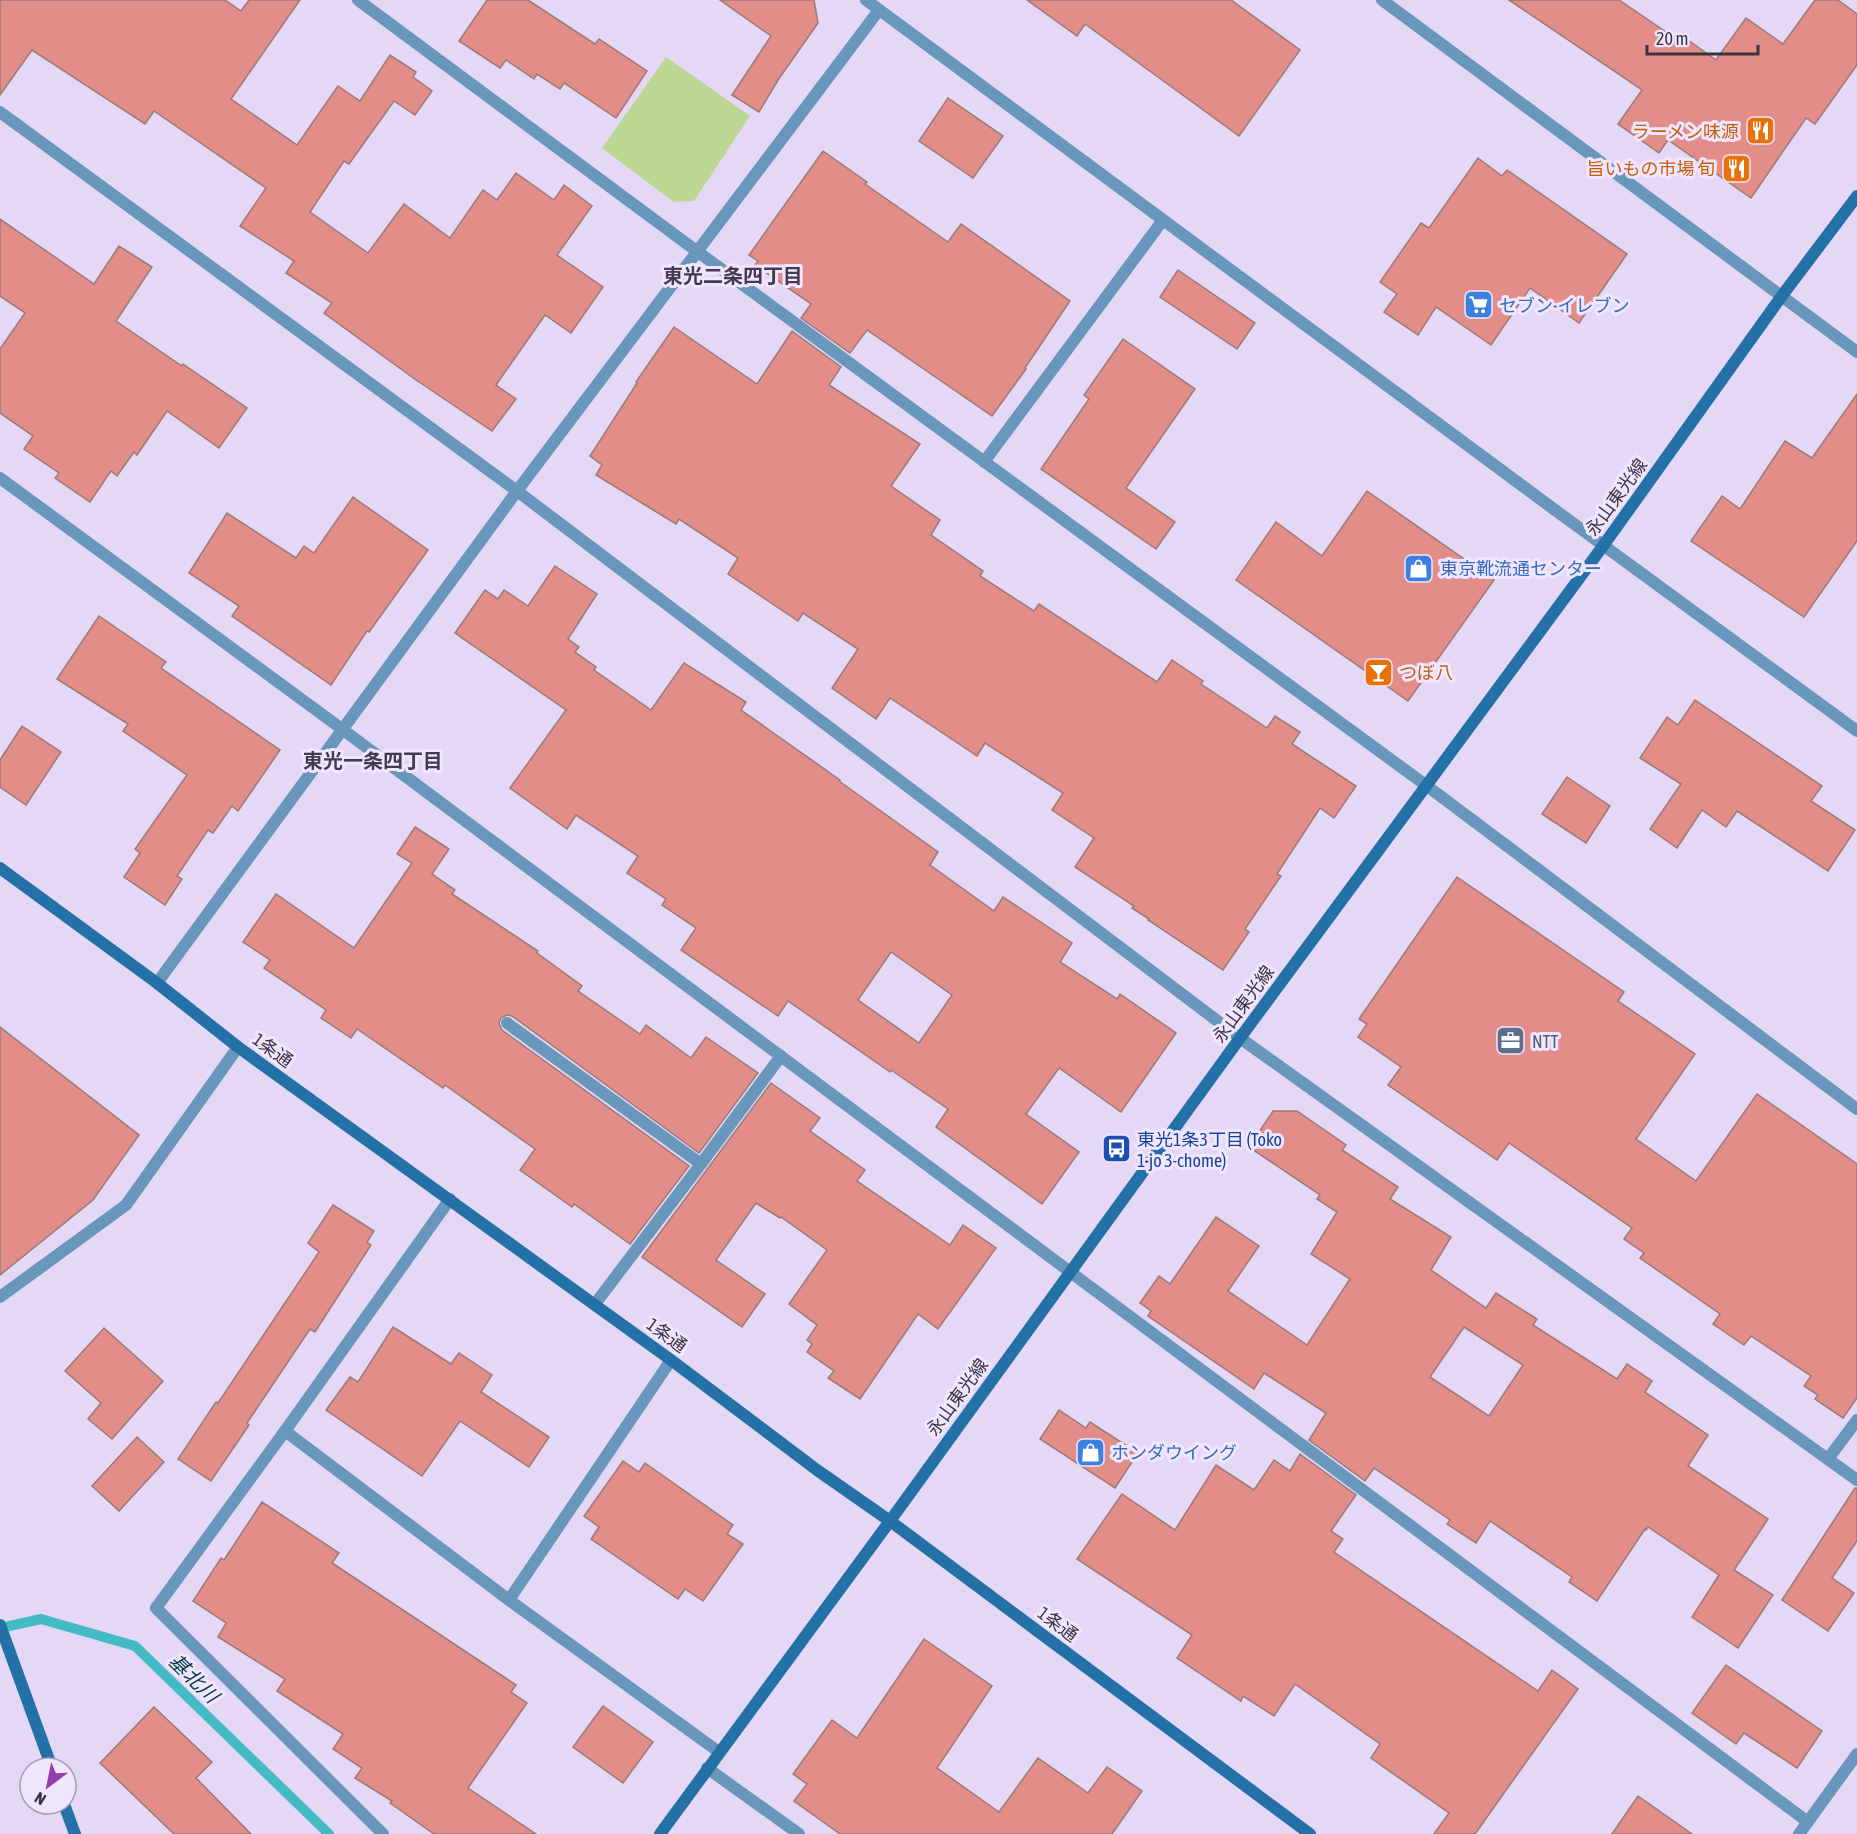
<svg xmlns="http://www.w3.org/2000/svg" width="1857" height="1834" viewBox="0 0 1857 1834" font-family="'Asap Condensed','Noto Sans JP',sans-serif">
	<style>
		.green { fill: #bcd793 }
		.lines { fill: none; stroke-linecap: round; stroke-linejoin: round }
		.stream { stroke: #44bbc4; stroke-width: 10 }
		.building { fill: #e28d88; stroke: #9c7a77; stroke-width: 1.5; fill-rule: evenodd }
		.lane { stroke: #6996bb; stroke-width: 12 }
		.street { stroke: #6996bb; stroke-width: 12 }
		.secondary { stroke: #2471a7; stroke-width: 12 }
		.labels { text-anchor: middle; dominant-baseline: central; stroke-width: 6; stroke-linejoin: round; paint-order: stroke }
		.food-label { font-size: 18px; fill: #c56008; stroke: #f1e6ff; text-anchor: end }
		.shop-label { font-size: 18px; fill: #366cbe; stroke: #f1e6ff; text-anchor: start }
		.street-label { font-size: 18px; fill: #3a3440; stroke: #f1e6ff }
		.service-label { font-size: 18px; fill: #4e5e75; stroke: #f1e6ff; text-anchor: start }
		.transit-label { font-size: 18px; fill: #164399; stroke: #f1e6ff; text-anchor: start }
		.neighbourhood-label { font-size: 20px; font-weight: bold; fill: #453a52; stroke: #f1e6ff }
		.water-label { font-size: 20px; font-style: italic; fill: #013b3f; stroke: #f1e6ff }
	</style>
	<rect width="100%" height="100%" fill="#e5d8f6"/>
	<polygon class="green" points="666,57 750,116 694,201 674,202 602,148"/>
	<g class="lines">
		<polyline class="stream" points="0,1628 41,1619 135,1646 329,1834"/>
	</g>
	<g class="building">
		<polygon points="0,0 225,0 241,11 249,0 300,0 231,99 297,145 338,86 360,101 390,55 416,72 413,77 432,91 415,115 394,101 349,164 344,161 310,212 368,253 404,204 450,238 483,190 497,200 516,173 554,200 564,185 592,206 557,255 603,287 571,333 545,315 496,385 516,399 492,431 416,380 324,313 332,303 286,273 294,261 240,226 266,188 154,111 145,124 32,50 0,95"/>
		<polygon points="487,0 528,0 595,44 599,39 647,71 616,118 564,83 560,89 537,74 534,79 506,60 500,68 459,41"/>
		<polygon points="720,0 814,0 818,23 778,80 759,112 732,95 771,36"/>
		<polygon points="1027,0 1231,0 1300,50 1239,136 1085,24 1077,36"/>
		<polygon points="1509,0 1619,0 1678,40 1681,35 1716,60 1746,18 1783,44 1815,0 1838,0 1857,14 1857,65 1815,124 1806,118 1751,198 1668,140 1659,153 1618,124 1642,90"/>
		<polygon points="948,98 1003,136 973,178 919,141"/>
		<polygon points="823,151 867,182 865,184 948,242 961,224 1070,301 1025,368 1026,369 992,416 867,330 850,353 801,318 811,304 755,265 758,261 749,255"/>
		<polygon points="1478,158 1502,176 1507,170 1627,254 1579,323 1530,288 1491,345 1436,307 1418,335 1384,312 1397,294 1380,282 1421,223 1429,228"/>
		<polygon points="0,219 94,284 119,246 152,267 116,321 182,366 183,364 247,408 219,448 167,411 137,455 134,452 117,476 111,471 90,502 55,478 59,473 24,449 33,436 0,413 0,349 25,313 0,296"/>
		<polygon points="1178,270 1255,323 1237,349 1160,297"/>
		<polygon points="674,327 757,384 792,331 841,367 829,385 920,444 891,486 940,520 931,535 983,571 980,576 1034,611 1039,604 1157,682 1172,660 1203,681 1201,684 1267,728 1275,716 1300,732 1292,744 1356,786 1334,818 1320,808 1277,874 1281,876 1245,929 1249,932 1223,970 1148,920 1149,919 1132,908 1134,906 1075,867 1094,838 1052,810 1063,793 985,743 977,756 890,698 876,719 832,688 858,649 803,613 798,621 728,574 738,558 679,519 676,524 596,475 602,465 590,456 637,383 636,382"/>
		<polygon points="1123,339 1195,389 1126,488 1175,522 1156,549 1041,469 1089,399 1084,395"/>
		<polygon points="1857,394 1857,541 1804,617 1691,541 1722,496 1740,509 1785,441 1812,458"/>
		<polygon points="1367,491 1494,580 1408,701 1236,580 1276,522 1322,556"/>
		<polygon points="353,497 428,550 369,632 367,631 331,685 232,616 239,606 189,573 227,513 296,558 304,546 314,553"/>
		<path d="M555,566L597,594L568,639L579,647L575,652L596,667L594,670L651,710L684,663L746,702L741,710L840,780L839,781L938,852L930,865L994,911L1003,897L1072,943L1060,962L1117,999L1120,994L1176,1033L1121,1112L1059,1068L1026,1114L1079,1152L1042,1204L936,1127L948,1109L891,1070L890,1072L788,1001L778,1016L681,950L696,928L662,905L666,899L627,873L638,856L576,815L567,829L510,788L566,710L455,633L485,590L498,599L504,590L528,606ZM891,952L952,995L919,1043L858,1000Z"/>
		<polygon points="99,616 166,662 161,668 280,750 238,811 232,806 213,833 208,830 177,876 182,879 165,905 124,877 140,853 135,849 187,775 123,731 128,724 57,679"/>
		<polygon points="1695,700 1822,786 1811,801 1855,830 1828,871 1737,811 1726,827 1702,810 1677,848 1650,829 1681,784 1640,758 1667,717 1678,725"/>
		<polygon points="22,726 61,752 26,805 0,787 0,760"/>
		<polygon points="1567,777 1610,806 1586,843 1542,814"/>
		<polygon points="415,827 449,849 432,874 455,890 452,894 538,951 537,953 582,986 578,991 640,1034 646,1025 691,1058 706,1037 758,1073 699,1153 512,1016 507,1015 501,1018 499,1023 502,1030 689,1166 630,1244 574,1204 572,1207 520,1170 535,1149 445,1085 443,1088 357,1029 351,1038 321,1018 326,1010 264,968 270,960 243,942 276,894 354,948 412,863 397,854"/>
		<polygon points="1457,877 1624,992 1618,1001 1695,1054 1636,1139 1696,1181 1757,1094 1857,1164 1857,1398 1843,1418 1815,1399 1818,1395 1804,1386 1811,1376 1751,1336 1744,1345 1713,1324 1720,1314 1640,1258 1644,1253 1624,1239 1632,1228 1509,1143 1497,1160 1388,1085 1401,1067 1358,1037 1367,1024 1359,1019"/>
		<polygon points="0,1027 139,1135 93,1200 0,1275"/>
		<polygon points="771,1083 820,1118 810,1131 865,1170 857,1181 950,1245 963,1225 996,1248 938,1329 918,1314 860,1399 828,1378 834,1371 807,1352 812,1344 807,1340 817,1325 789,1304 827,1250 781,1217 780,1218 756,1203 716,1260 765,1294 742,1327 642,1257"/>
		<path d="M1273,1111H1297L1346,1145L1342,1150L1398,1187L1390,1199L1451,1237L1431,1270L1486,1308L1496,1293L1537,1319L1533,1325L1617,1379L1627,1364L1652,1381L1645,1392L1708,1435L1688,1466L1768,1519L1734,1570L1773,1595L1738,1648L1692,1617L1719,1575L1648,1527L1646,1530L1645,1529L1597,1601L1569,1582L1572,1577L1490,1521L1476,1543L1447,1524L1450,1520L1374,1468L1365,1481L1309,1440L1326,1413L1264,1373L1254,1389L1148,1316L1151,1311L1140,1303L1159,1276L1170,1284L1216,1217L1259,1246L1228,1291L1307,1345L1350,1279L1311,1254L1337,1212L1317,1199L1320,1195L1249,1147ZM1464,1327L1523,1365L1489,1416L1430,1377Z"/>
		<polygon points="333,1205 374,1231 367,1242 371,1245 315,1332 310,1329 247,1423 249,1425 211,1481 178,1459 216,1402 218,1403 319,1252 308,1243"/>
		<polygon points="393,1327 451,1364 459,1353 492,1375 481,1392 549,1437 529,1467 460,1421 422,1476 326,1410 350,1377 358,1382"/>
		<polygon points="104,1328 163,1381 112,1439 88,1419 101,1403 65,1371"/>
		<polygon points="1059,1410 1086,1428 1090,1422 1138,1453 1115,1488 1040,1439"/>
		<polygon points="137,1437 164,1462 119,1511 92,1486"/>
		<polygon points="1300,1454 1356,1495 1331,1531 1343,1539 1334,1552 1538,1691 1552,1670 1578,1689 1475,1834 1434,1834 1449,1813 1371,1758 1380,1744 1295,1684 1274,1716 1243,1696 1241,1701 1177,1658 1192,1635 1077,1559 1122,1494 1175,1530 1216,1465 1254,1490 1274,1460 1290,1471"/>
		<polygon points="623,1461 639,1472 645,1463 733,1525 727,1534 743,1544 703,1601 685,1589 678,1599 591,1539 599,1527 584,1516"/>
		<polygon points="1855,1488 1857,1488 1857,1541 1832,1578 1854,1593 1828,1631 1782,1600"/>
		<polygon points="262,1502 339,1553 332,1563 516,1685 511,1692 527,1703 468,1788 536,1834 434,1834 390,1803 392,1801 355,1778 362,1768 333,1749 343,1734 277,1691 285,1679 218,1637 226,1623 193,1601 221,1558 224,1560"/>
		<polygon points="924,1639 992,1686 937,1768 999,1812 1038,1758 1088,1793 1107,1767 1142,1791 1112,1834 840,1834 794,1801 807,1784 793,1774 832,1720 857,1738"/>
		<polygon points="1726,1665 1822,1731 1797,1768 1744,1733 1736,1744 1692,1713"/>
		<polygon points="603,1706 653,1742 623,1783 573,1747"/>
		<polygon points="154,1707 212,1762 196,1778 251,1834 174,1834 100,1763"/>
		<polygon points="1638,1796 1692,1834 1612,1834"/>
	</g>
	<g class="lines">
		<g class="lane">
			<polyline points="507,1023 701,1164 781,1056"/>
			<polyline points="0,1297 126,1205 238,1047"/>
			<polyline points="595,1304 701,1164"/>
			<polyline points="509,1600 671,1360"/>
		</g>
		<g class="street">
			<polyline points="358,0 698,252 1427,786 1857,1109"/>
			<polyline points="866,0 1555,510 1857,731"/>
			<polyline points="1382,0 1857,352"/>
			<polyline points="0,112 517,491 1240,1038 1857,1480"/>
			<polyline points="984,462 1163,220"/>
			<polyline points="0,478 342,729 1808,1822"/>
			<polyline points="157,983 517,491 879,10"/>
			<polyline points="285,1431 509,1600 719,1752"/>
			<polyline points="1828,1459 1857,1420"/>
			<polyline points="707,1768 799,1834"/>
			<polyline points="383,1834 156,1608 285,1431 450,1199"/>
			<polyline points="1799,1834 1857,1754"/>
		</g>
		<g class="secondary">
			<polyline points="0,868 157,983 238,1047 671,1360 817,1470 890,1521 1310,1834"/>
			<polyline points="0,1625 52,1768"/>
			<polyline points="64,1804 75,1834"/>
			<polyline points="660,1834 890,1521 1240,1038 1603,546 1781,297 1857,196"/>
		</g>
	</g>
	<defs>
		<symbol id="restaurant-square" viewBox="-11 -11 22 22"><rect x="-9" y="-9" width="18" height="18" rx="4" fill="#e8710a" stroke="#f1e6ff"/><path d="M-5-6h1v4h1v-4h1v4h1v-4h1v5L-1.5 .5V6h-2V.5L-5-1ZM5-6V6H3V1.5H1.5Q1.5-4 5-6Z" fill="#fff"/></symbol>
		<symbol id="supermarket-square" viewBox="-11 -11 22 22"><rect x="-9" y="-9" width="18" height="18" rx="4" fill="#3f7fe0" stroke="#f1e6ff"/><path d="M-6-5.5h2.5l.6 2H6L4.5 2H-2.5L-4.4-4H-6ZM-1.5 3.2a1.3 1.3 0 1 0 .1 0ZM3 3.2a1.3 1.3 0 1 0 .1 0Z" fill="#fff"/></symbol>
		<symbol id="shop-square" viewBox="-11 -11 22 22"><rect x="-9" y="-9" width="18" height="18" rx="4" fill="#3f7fe0" stroke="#f1e6ff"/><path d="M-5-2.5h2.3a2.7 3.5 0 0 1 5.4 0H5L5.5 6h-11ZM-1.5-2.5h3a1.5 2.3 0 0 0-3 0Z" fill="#fff"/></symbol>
		<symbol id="bar-square" viewBox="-11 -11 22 22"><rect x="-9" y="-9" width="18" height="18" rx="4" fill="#e8710a" stroke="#f1e6ff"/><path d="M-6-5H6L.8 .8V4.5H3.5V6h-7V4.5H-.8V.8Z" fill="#fff"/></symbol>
		<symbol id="office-square" viewBox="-11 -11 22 22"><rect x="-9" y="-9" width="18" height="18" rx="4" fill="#5c6f8a" stroke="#f1e6ff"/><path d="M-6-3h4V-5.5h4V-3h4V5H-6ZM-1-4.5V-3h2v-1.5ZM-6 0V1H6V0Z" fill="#fff"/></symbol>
		<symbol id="bus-square" viewBox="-11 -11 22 22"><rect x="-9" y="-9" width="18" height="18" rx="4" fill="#1a4fb4" stroke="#f1e6ff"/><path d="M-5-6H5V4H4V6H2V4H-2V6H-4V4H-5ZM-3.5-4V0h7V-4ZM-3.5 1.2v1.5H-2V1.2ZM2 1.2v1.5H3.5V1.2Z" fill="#fff"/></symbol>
	</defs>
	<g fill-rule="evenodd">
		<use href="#restaurant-square" x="1744" y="114" width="33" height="33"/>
		<use href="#restaurant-square" x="1720" y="152" width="33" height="33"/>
		<use href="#supermarket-square" x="1462" y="288" width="33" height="33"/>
		<use href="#shop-square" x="1402" y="552" width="33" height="33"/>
		<use href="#bar-square" x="1362" y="656" width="33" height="33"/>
		<use href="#office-square" x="1494" y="1024" width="33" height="33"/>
		<use href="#bus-square" x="1100" y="1132" width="33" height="33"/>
		<use href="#shop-square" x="1074" y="1436" width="33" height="33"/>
	</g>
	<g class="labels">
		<g class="food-label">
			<text x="1739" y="131">ラーメン味源</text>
			<text x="1715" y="168">旨いもの市場 旬</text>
			<text x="1399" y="672" text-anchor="start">つぼ八</text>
		</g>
		<g class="shop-label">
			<text x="1499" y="305">セブン-イレブン</text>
			<text x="1440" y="568">東京靴流通センター</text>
			<text x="1111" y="1452">ホンダウイング</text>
		</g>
		<g class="street-label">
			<text transform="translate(1616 497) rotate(-54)">永山東光線</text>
			<text transform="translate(1243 1004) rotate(-54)">永山東光線</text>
			<text transform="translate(273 1050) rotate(36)">1条通</text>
			<text transform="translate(667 1335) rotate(36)">1条通</text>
			<text transform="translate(957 1397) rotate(-54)">永山東光線</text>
			<text transform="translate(1058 1624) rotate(37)">1条通</text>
		</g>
		<g class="service-label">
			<text x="1532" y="1041">NTT</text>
		</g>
		<g class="transit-label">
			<text x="1137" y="1139">東光1条3丁目 (Toko<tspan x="1137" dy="21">1-jo 3-chome)</tspan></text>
		</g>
		<g class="neighbourhood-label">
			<text x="733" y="275">東光二条四丁目</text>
			<text x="373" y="760">東光一条四丁目</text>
		</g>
		<g class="water-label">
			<text transform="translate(194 1678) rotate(44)">基北川</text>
		</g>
	</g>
	<g transform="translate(48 1786) rotate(212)"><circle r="28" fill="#f1e6ff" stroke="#a89fb3" stroke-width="1.5"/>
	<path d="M0-4.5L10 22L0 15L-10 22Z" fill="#923fad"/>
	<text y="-9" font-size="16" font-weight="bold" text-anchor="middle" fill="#3a3440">N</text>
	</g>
	<path d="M1647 45v9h111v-9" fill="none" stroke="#3a3440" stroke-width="3"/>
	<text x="1656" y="45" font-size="18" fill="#3a3440" stroke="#f1e6ff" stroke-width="4.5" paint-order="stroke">20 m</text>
</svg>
